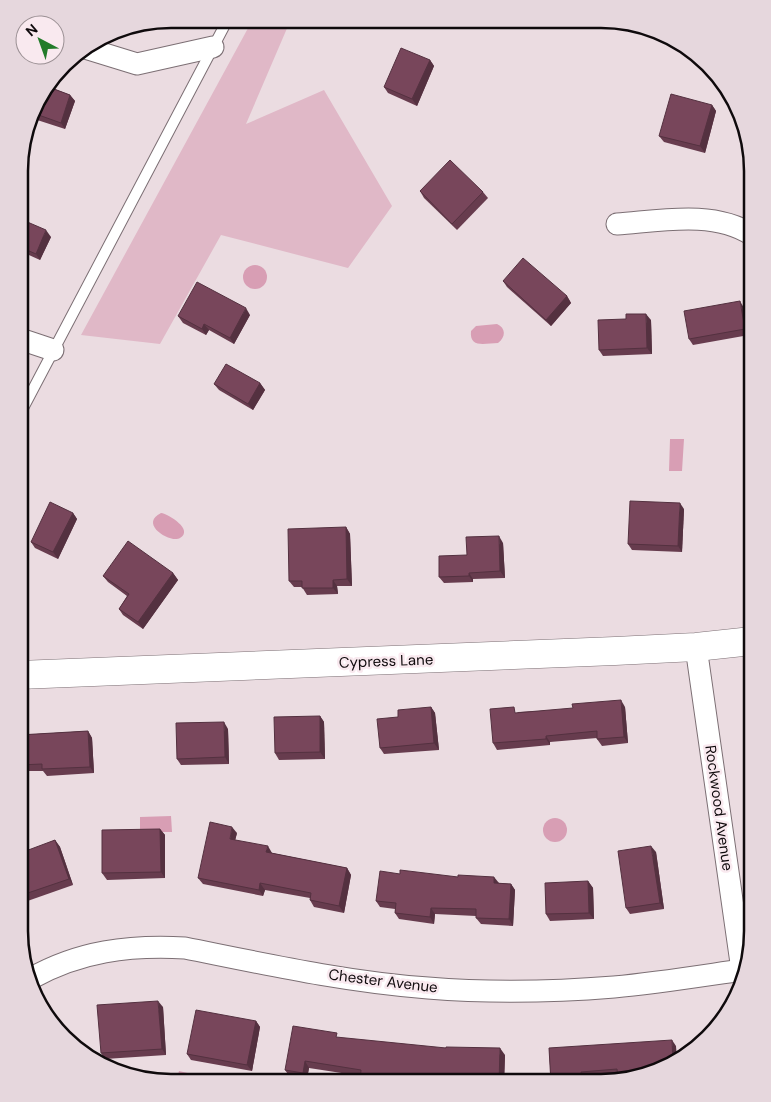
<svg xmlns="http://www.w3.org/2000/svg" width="771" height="1102" viewBox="0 0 771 1102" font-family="'DM Sans',sans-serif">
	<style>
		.green { fill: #e0b8c7 }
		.water { fill: #d89eb4 }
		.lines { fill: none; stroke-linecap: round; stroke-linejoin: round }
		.lane-casing { stroke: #7c6f74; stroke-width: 12 }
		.street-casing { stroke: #7c6f74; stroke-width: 23 }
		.secondary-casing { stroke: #7c6f74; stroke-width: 29 }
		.lane { stroke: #fff; stroke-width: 10 }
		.street { stroke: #fff; stroke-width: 21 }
		.secondary { stroke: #fff; stroke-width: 28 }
		.wall { fill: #673c4e }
		.shaded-wall { fill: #543140 }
		.building { fill: #78465b; stroke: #543140 }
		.labels { text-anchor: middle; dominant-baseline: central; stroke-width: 5; stroke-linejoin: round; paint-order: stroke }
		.street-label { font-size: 15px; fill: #0f0a0c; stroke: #f9e9ef }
		.rim { fill: none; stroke: #0f0a0c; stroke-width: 2.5 }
	</style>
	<rect width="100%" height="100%" fill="#ebdce1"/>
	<polygon class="green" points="253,19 291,19 246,124 324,90 392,206 348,268 221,235 160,344 81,335"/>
	<g class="water">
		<circle cx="255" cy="277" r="12"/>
		<path d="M497,324C506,328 506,337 498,343C486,343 469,349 471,331L476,326Z"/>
		<polygon points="670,439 684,439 682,471 669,471"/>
		<path d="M161,513C169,514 194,530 180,538C171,544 138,524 161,513Z"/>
		<polygon points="171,816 172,832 140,832 140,817"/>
		<circle cx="555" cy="830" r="12"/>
		<polygon points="24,825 29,840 19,843 19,827"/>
		<polygon points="179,1071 209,1078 208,1082 176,1082"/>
	</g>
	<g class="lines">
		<defs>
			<polyline id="lane" points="20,414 228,19"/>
			<g id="street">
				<polyline points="85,48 137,64 213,47"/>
				<path d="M617,224C660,221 714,210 752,235"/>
				<polyline points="20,339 53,350"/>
				<polyline points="696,647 742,970"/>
				<path d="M30,979C79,951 129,945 185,948C265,964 346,982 428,988C490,993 552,992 614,987C657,983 700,976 742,970"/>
			</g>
			<polyline id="secondary" points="19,675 615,651 696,647 752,641"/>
		</defs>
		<use href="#lane" class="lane-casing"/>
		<use href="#street" class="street-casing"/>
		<use href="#secondary" class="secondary-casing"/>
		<use href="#lane" class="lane"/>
		<use href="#street" class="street"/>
		<use href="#secondary" class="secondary"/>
	</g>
	<g class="wall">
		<polygon points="430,60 434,66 417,106 388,93 384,87"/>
		<polygon points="49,83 52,87 52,88 70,95 75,101 65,129 31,118 39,95"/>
		<polygon points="712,105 716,111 705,153 664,142 659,136"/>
		<polygon points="420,191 483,192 488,198 457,230 424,198"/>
		<polygon points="20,232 51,237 40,260 20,251"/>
		<polygon points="503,281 567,296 571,303 551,326 507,287"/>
		<polygon points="744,308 749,335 693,345 689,339"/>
		<polygon points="250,315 234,344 209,330 206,335 183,323 178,316"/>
		<polygon points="651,320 652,354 603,356 599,350"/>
		<polygon points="260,383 265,390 253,410 219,390 214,384"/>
		<polygon points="684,509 682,552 632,550 628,544"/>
		<polygon points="73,513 77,519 58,559 35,548 31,542"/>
		<polygon points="346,527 350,534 352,586 337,586 338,594 307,595 302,587 294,587 289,581"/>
		<polygon points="503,543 505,578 473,579 473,582 444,583 439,577 467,555"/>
		<polygon points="173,573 178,580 143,629 123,615 119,609 127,596 108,582 103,576"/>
		<polygon points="431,707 435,713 439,750 384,754 380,748 398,717"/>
		<polygon points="625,707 628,743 602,746 597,739 597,738 550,742 550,745 497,750 493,743 518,712"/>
		<polygon points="320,716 324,722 325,759 279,760 275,753"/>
		<polygon points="228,729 229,764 181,765 177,759"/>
		<polygon points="88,731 92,738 94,773 47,776 43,771 19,771 19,735"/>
		<polygon points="160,829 165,835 165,878 107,880 102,873"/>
		<polygon points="237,833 235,840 272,853 347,868 351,875 344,913 314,907 310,900 310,898 265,890 263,896 203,884 198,878"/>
		<polygon points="55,840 60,847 73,885 19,904 19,857"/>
		<polygon points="656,852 664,909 630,914 626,908"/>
		<polygon points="400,874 511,884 515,890 513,926 481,924 476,918 476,916 435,914 434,924 399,919 395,913 395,909 380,907 376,901"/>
		<polygon points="588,881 593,888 594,919 550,921 546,914"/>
		<polygon points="163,1007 166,1055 105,1059 101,1053"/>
		<polygon points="256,1021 260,1027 252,1071 191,1060 187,1054"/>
		<polygon points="341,1038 505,1055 504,1083 360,1083 361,1076 309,1068 307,1079 290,1077 285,1070"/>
		<polygon points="676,1046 667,1068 618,1079 617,1076 586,1078 586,1083 551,1083 549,1048"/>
	</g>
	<g class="shaded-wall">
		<polygon points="430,60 434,66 417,106 412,99"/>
		<polygon points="49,83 52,87 50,93 46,86"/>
		<polygon points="70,95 75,101 65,129 61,123"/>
		<polygon points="712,105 716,111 705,153 700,146"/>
		<polygon points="46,230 51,237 40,260 36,254"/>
		<polygon points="20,252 24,258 20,272"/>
		<polygon points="567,296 571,303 551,326 546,320"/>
		<polygon points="740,301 744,308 749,335 745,329"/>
		<polygon points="246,308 250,315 234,344 230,338"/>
		<polygon points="646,314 651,320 652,354 647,348"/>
		<polygon points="204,324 209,330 206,335 202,329"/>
		<polygon points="260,383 265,390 253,410 248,404"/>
		<polygon points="680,503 684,509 682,552 678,546"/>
		<polygon points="73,513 77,519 58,559 53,552"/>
		<polygon points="346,527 350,534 352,586 347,579"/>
		<polygon points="499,536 503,543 505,578 500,571"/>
		<polygon points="173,573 178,580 143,629 138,622"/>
		<polygon points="469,573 473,579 473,582 469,576"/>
		<polygon points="333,580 337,586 338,594 333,588"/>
		<polygon points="621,700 625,707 628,743 624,737"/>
		<polygon points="431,707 435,713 439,750 434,743"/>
		<polygon points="320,716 324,722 325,759 320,752"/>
		<polygon points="224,722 228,729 229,764 225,757"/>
		<polygon points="88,731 92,738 94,773 90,767"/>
		<polygon points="546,736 550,742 550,745 546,739"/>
		<polygon points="232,827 237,833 234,845 230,839"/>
		<polygon points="160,829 165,835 165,878 161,872"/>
		<polygon points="55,840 60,847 73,885 69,879"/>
		<polygon points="268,846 272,853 271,859 266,852"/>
		<polygon points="651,846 656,852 664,909 660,903"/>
		<polygon points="347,868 351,875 344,913 339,906"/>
		<polygon points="494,877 499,883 494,883"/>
		<polygon points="588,881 593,888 594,919 589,913"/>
		<polygon points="260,883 265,890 263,896 259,890"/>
		<polygon points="511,884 515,890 513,926 509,919"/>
		<polygon points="431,908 435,914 434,924 430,917"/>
		<polygon points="158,1001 163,1007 166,1055 162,1049"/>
		<polygon points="256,1021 260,1027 252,1071 247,1065"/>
		<polygon points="672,1040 676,1046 677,1059 673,1063"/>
		<polygon points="500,1048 505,1055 504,1083 499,1083"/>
		<polygon points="305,1061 309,1068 307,1079 303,1073"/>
		<polygon points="581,1072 586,1078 586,1083 582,1082"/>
	</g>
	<g class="building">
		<polygon points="401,48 430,60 412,99 384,87"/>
		<polygon points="46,86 70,95 61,123 33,113 39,95"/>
		<polygon points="671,94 712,105 700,146 659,136"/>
		<polygon points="450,160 483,192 452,224 420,191"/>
		<polygon points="25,221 46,230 36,254 20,247 20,232"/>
		<polygon points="523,258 567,296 546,320 503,281"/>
		<polygon points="197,282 246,308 230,338 204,324 202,329 178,316"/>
		<polygon points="740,301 745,329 689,339 684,311"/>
		<polygon points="626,314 646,314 647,348 599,350 598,320 626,319"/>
		<polygon points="226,364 260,383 248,404 214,384"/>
		<polygon points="630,501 680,503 678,546 628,544"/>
		<polygon points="50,502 73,513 53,552 31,542"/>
		<polygon points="346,527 347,579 333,580 333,588 302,588 302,581 289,581 288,529"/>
		<polygon points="499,536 500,571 469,573 469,576 439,577 439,556 467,555 466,537"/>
		<polygon points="128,541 173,573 138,622 119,609 129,594 103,576"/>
		<polygon points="621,700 624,737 597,739 597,731 546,736 546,739 493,743 490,709 514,707 515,713 573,708 572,704"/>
		<polygon points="431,707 434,743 380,748 377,719 398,717 398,710"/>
		<polygon points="320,716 320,752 275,753 274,717"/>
		<polygon points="224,722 225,757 177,759 176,723"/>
		<polygon points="88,731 90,767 42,769 42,764 19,765 19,735"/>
		<polygon points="210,822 232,827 230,839 268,846 266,852 347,868 339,906 310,900 311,893 260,883 259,890 198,878"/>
		<polygon points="160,829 161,872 102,873 102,830"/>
		<polygon points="55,840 69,879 19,896 19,857 24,855 23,852"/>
		<polygon points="651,846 660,903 626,908 618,851"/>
		<polygon points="400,870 458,877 458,875 494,877 494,883 511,884 509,919 476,918 476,909 431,908 430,917 395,913 396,903 376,901 380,871 400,874"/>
		<polygon points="588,881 589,913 546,914 545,883"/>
		<polygon points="158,1001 162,1049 101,1053 97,1005"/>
		<polygon points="196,1010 256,1021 247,1065 187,1054"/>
		<polygon points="293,1026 337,1033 336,1037 446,1048 446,1047 500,1048 499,1083 360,1083 361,1070 305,1061 303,1073 285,1070"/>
		<polygon points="672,1040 673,1063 667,1068 618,1079 617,1069 581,1072 582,1082 551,1083 549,1048"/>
	</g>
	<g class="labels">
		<g class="street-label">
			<text transform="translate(386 661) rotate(-2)">Cypress Lane</text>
			<text transform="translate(719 808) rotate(82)">Rockwood Avenue</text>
			<text transform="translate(383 981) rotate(7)">Chester Avenue</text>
		</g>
	</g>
	<path d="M0 0H771V1102H0ZM171 28H601A143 143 0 0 1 744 171V931A143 143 0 0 1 601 1074H171A143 143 0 0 1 28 931V171A143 143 0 0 1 171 28Z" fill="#e6d7dd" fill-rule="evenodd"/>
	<path class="rim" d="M171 28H601A143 143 0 0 1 744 171V931A143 143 0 0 1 601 1074H171A143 143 0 0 1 28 931V171A143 143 0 0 1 171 28Z"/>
	<g transform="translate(40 40) rotate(319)"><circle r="24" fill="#f9e9ef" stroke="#9b9094"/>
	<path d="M0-4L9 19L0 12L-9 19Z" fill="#227b29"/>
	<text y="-8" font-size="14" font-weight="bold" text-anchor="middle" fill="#0f0a0c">N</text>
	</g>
</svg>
